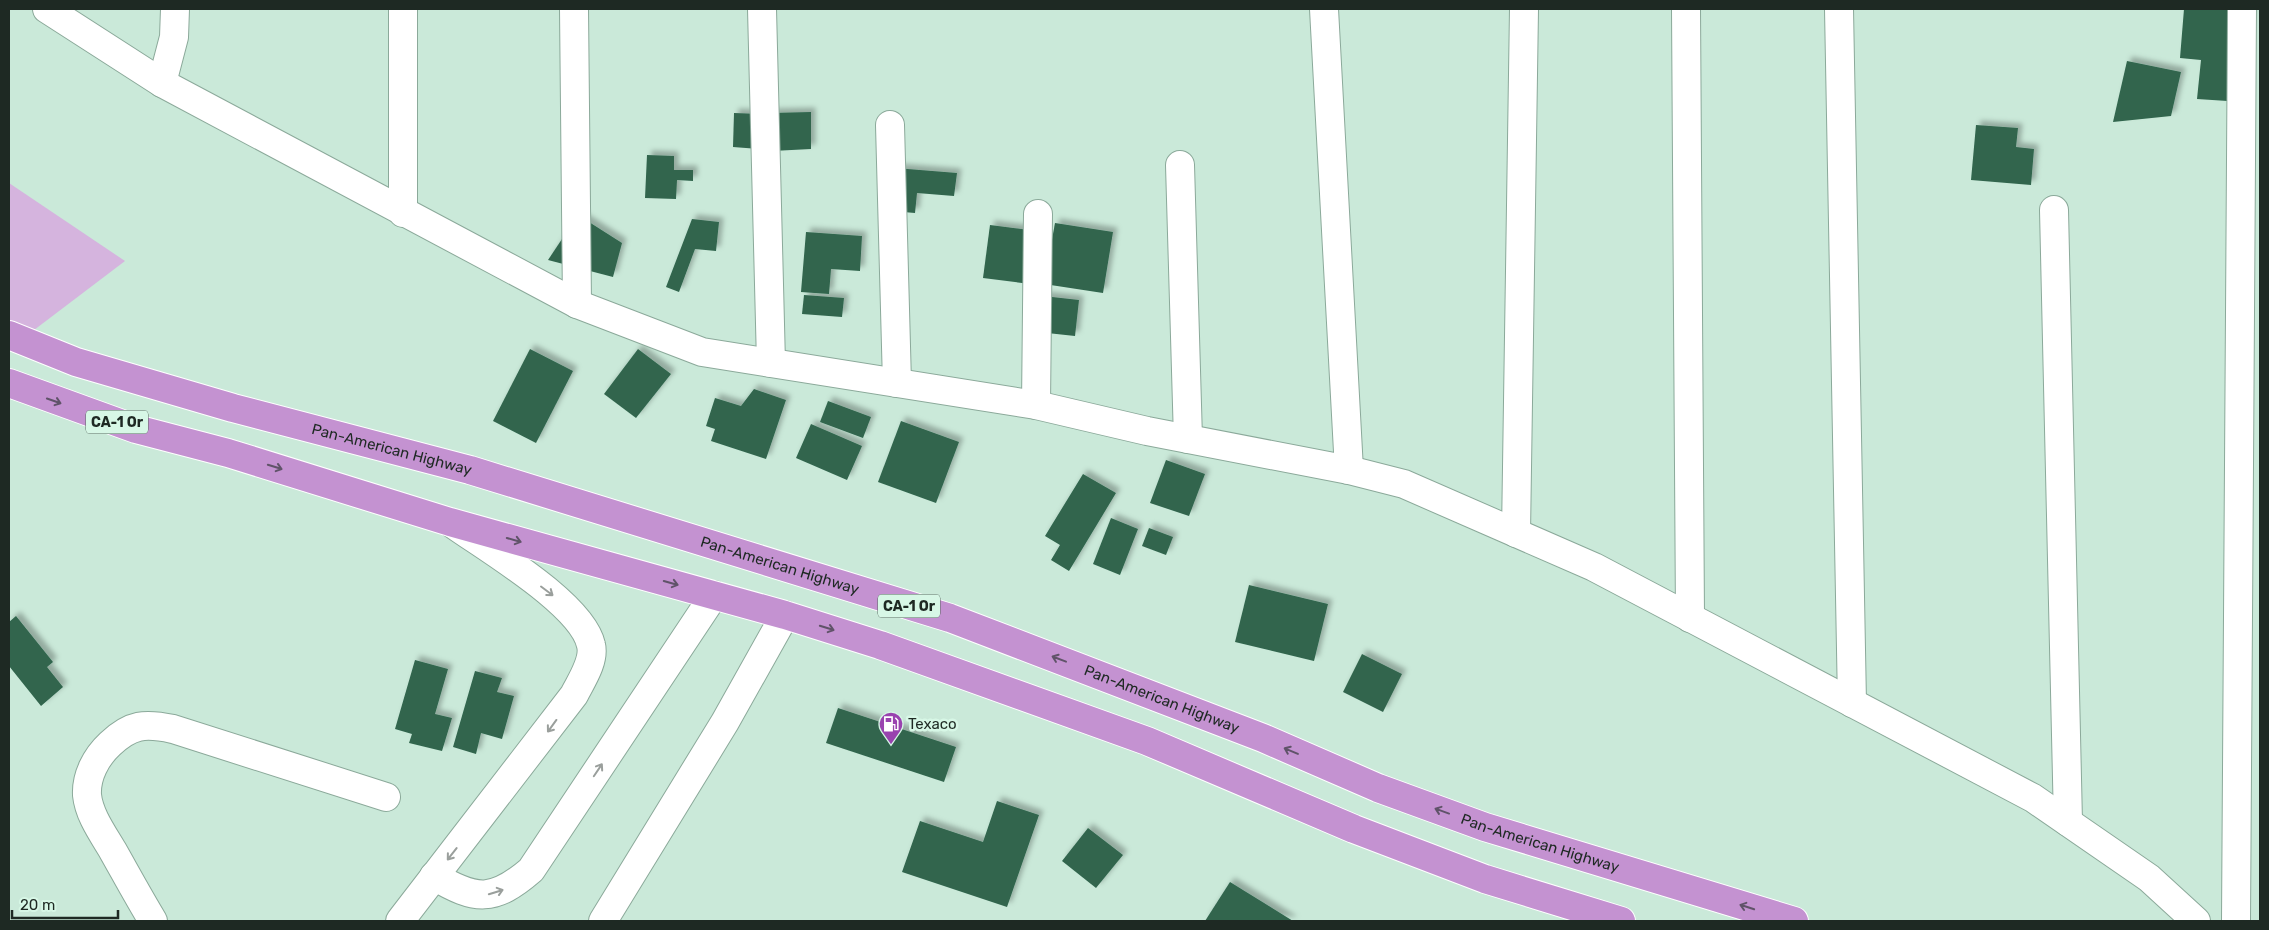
<svg xmlns="http://www.w3.org/2000/svg" width="2269" height="930" viewBox="0 0 2269 930" font-family="Rubik,sans-serif">
	<style>
		.green { fill: #d5b4de }
		.building { fill: #30654d; filter: url(#shadow) }
		.lines { fill: none; stroke-linecap: round; stroke-linejoin: round }
		.street-casing { stroke: #8ba99a; stroke-width: 30 }
		.highway-casing { stroke: #fff; stroke-width: 30 }
		.street { stroke: #fff; stroke-width: 28 }
		.highway { stroke: #c492d1; stroke-width: 28 }
		.oneway { stroke: #605369 }
		.oneway2 { stroke: #9a9f9c }
		.labels { text-anchor: middle; dominant-baseline: central; stroke-width: 5; stroke-linejoin: round; paint-order: stroke }
		.shield { fill: #d7f7e6; stroke: #56675e; stroke-width: 1 }
		.shield-label { font-size: 14px; font-weight: bold; fill: #1e2923 }
		.street-label { font-size: 15px; fill: #1e2923; stroke: #d7f7e6 }
		.poi-label { font-size: 15px; fill: #1e2923; stroke: #d7f7e6; text-anchor: start }
	</style>
	<defs>
		<filter id="shadow"><feDropShadow dx="4.5" dy="-4.5" stdDeviation="2.5" flood-color="#0004"/></filter>
	</defs>
	<rect width="100%" height="100%" fill="#cae9d9"/>
	<polygon class="green" points="9,183 125,261 9,349"/>
	<g class="building">
		<polygon points="2184,9 2251,9 2243,102 2197,99 2201,60 2180,58"/>
		<polygon points="2127,61 2181,72 2171,116 2113,122"/>
		<polygon points="811,112 811,149 772,151 771,113"/>
		<polygon points="734,113 760,114 759,149 733,147"/>
		<polygon points="1976,125 2018,128 2016,147 2034,149 2031,185 1971,180"/>
		<polygon points="647,155 674,156 674,170 693,170 693,181 677,180 676,199 645,198"/>
		<polygon points="895,168 957,173 954,196 917,193 915,213 892,211"/>
		<polygon points="578,215 622,243 613,277 548,260"/>
		<polygon points="692,219 719,222 716,251 695,249 679,292 666,287"/>
		<polygon points="1055,223 1113,232 1103,293 1044,284"/>
		<polygon points="990,225 1037,231 1030,284 983,278"/>
		<polygon points="806,232 862,236 860,271 831,269 829,294 801,292"/>
		<polygon points="804,295 844,298 842,317 802,314"/>
		<polygon points="1043,296 1079,300 1075,336 1038,332"/>
		<polygon points="530,349 573,371 536,443 493,421"/>
		<polygon points="638,349 671,374 636,418 604,394"/>
		<polygon points="754,389 786,400 766,459 711,441 715,429 706,426 715,398 741,406"/>
		<polygon points="828,401 871,417 863,438 820,422"/>
		<polygon points="901,421 959,442 936,503 878,482"/>
		<polygon points="811,424 862,446 847,480 796,458"/>
		<polygon points="1166,460 1205,474 1189,516 1150,503"/>
		<polygon points="1083,474 1116,493 1069,571 1051,560 1060,545 1045,536"/>
		<polygon points="1111,518 1138,529 1120,575 1093,564"/>
		<polygon points="1149,528 1173,537 1166,555 1142,546"/>
		<polygon points="1249,585 1328,604 1314,661 1235,642"/>
		<polygon points="16,616 53,662 47,667 63,687 41,706 9,666 9,622"/>
		<polygon points="1362,654 1402,674 1383,712 1343,692"/>
		<polygon points="415,660 448,669 435,714 452,718 442,751 409,743 412,734 395,729"/>
		<polygon points="475,671 502,678 497,692 514,696 502,739 481,733 476,754 453,747"/>
		<polygon points="838,708 956,747 944,782 826,743"/>
		<polygon points="997,801 1039,815 1007,907 902,872 920,821 983,842"/>
		<polygon points="1088,828 1123,855 1096,888 1062,861"/>
		<polygon points="1230,882 1293,921 1205,921"/>
	</g>
	<g class="lines">
		<defs>
			<g id="street">
				<polyline points="47,9 162,83 577,304 702,352 1036,405 1147,431 1349,470 1404,484 1594,567 2033,798 2149,878 2196,921"/>
				<polyline points="574,9 577,304"/>
				<polyline points="762,9 771,363"/>
				<polyline points="1324,9 1349,470"/>
				<polyline points="1686,9 1690,618"/>
				<polyline points="1839,9 1852,703"/>
				<polyline points="162,83 174,37 175,9"/>
				<polyline points="890,125 897,383"/>
				<polyline points="1180,165 1188,439"/>
				<polyline points="2054,210 2068,822"/>
				<polyline points="403,213 403,9"/>
				<polyline points="1036,405 1038,214"/>
				<polyline points="1516,533 1524,9"/>
				<path d="M434,876C476,901 494,902 531,870L714,595"/>
				<path d="M153,921C139,898 126,874 113,851C103,834 89,815 87,795C86,776 96,757 110,744C131,724 145,723 173,729L386,797"/>
				<path d="M400,921L574,695C581,681 595,661 591,645C582,604 488,549 453,524"/>
				<polyline points="603,921 725,722 785,615"/>
				<polyline points="2236,921 2242,9"/>
			</g>
			<g id="highway">
				<path id="s1" d="M9,335L76,362L233,408L470,470L950,618L1263,738L1378,788L1485,827L1794,921"/>
				<polyline points="9,383 136,429 228,453 450,522 785,615 880,645 1147,741 1354,829 1485,879 1621,921"/>
			</g>
		</defs>
		<use href="#street" class="street-casing"/>
		<use href="#highway" class="highway-casing"/>
		<use href="#street" class="street"/>
		<use href="#highway" class="highway"/>
	</g>
	<defs><path id="oneway-shaft" d="M-6 0H5M1.5-3L5.5 0L1.5 3" fill="none" stroke-width="1.6" stroke-linecap="round" stroke-linejoin="round" transform="scale(1.25)"/></defs>
	<g class="oneway">
		<use href="#oneway-shaft" transform="translate(54 401) rotate(19)"/>
		<use href="#oneway-shaft" transform="translate(275 467) rotate(17)"/>
		<use href="#oneway-shaft" transform="translate(514 540) rotate(16)"/>
		<use href="#oneway-shaft" transform="translate(671 583) rotate(16)"/>
		<use href="#oneway-shaft" transform="translate(827 628) rotate(17)"/>
		<use href="#oneway-shaft" transform="translate(1059 659) rotate(-159)"/>
		<use href="#oneway-shaft" transform="translate(1291 751) rotate(-157)"/>
		<use href="#oneway-shaft" transform="translate(1442 811) rotate(-160)"/>
		<use href="#oneway-shaft" transform="translate(1747 907) rotate(-162)"/>
	</g>
	<g class="oneway2">
		<use href="#oneway-shaft" transform="translate(547 591) rotate(37)"/>
		<use href="#oneway-shaft" transform="translate(552 726) rotate(126)"/>
		<use href="#oneway-shaft" transform="translate(598 770) rotate(-56)"/>
		<use href="#oneway-shaft" transform="translate(452 854) rotate(128)"/>
		<use href="#oneway-shaft" transform="translate(496 892) rotate(-17)"/>
	</g>
	<defs>
		<symbol id="fuel-pin" viewBox="-11 -11 22 30"><path d="M0 17L-7.5 6A9.5 9.5 0 1 1 7.5 6Z" fill="#9943af" stroke="#d7f7e6"/><path d="M-5.5-6h7V0h2V4h1.3V-2.5L3-4.5l.8-.8L6-3V5H2.5V1h-1V6h-7ZM-4.2-4.7v3.2H.2V-4.7Z" fill="#fff"/></symbol>
	</defs>
	<g fill-rule="evenodd">
		<use href="#fuel-pin" x="877" y="710" width="28" height="38"/>
	</g>
	<g class="labels">
		<g class="shield">
			<rect x="86" y="410.5" width="62" height="23" rx="4"/>
			<rect x="878" y="594.5" width="62" height="23" rx="4"/>
		</g>
		<g class="shield-label">
			<text x="117" y="422">CA-1 Or</text>
			<text x="909" y="606">CA-1 Or</text>
		</g>
		<g class="street-label">
			<text stroke="none"><textPath href="#s1" startOffset="400">Pan-American Highway</textPath></text>
			<text stroke="none"><textPath href="#s1" startOffset="805">Pan-American Highway</textPath></text>
			<text stroke="none"><textPath href="#s1" startOffset="1210">Pan-American Highway</textPath></text>
			<text stroke="none"><textPath href="#s1" startOffset="1615">Pan-American Highway</textPath></text>
		</g>
		<g class="poi-label">
			<text x="908" y="724">Texaco</text>
		</g>
	</g>
	<rect width="2269" height="930" fill="none" stroke="#1e2923" stroke-width="20"/>
	<path d="M12 910v8h106v-8" fill="none" stroke="#1e2923" stroke-width="2.5"/>
	<text x="20" y="910" font-size="15" fill="#1e2923" stroke="#d7f7e6" stroke-width="4" paint-order="stroke">20 m</text>
</svg>
